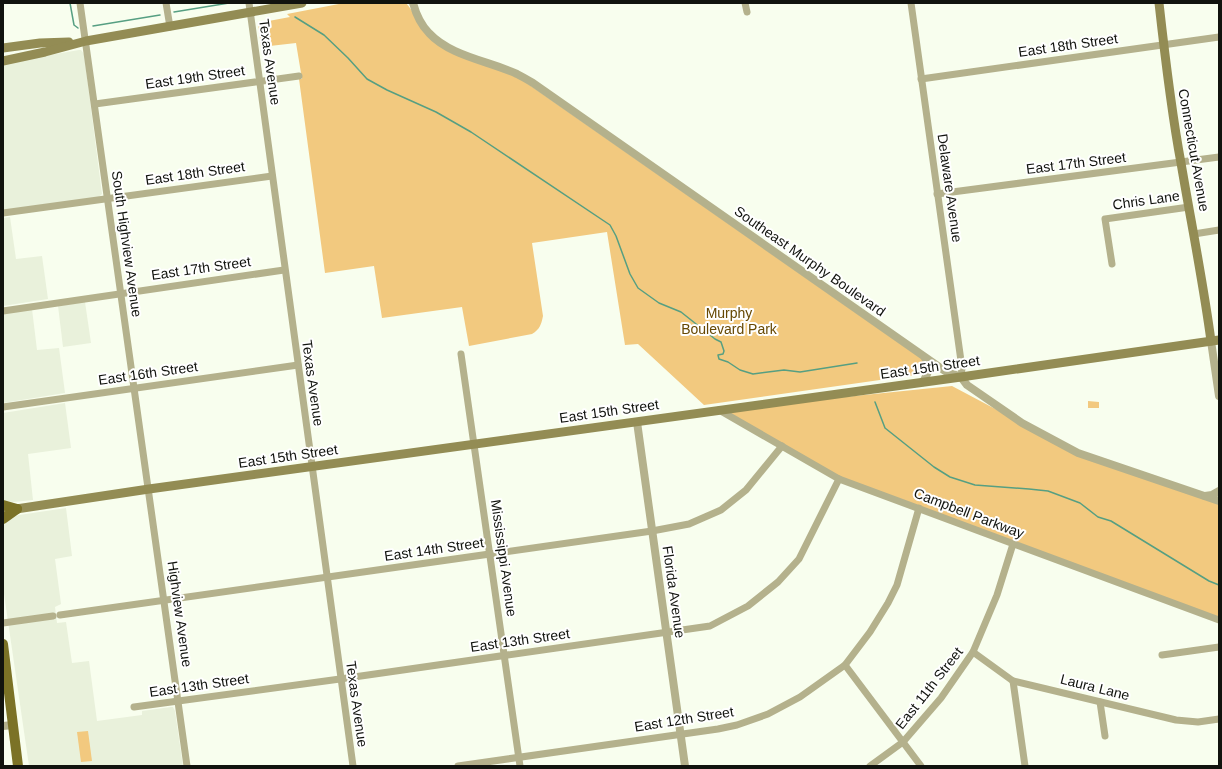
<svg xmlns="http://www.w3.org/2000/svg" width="1222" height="769" viewBox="0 0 1222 769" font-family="Helvetica,sans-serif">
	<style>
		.built { fill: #e9f1db }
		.green { fill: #f2c97f }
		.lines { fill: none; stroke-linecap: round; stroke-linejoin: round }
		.stream { stroke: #569f82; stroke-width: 1.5 }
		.minor { stroke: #b4b18c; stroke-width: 7 }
		.tertiary { stroke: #b4b18c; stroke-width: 8 }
		.secondary { stroke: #938c54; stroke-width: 9 }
		.primary { stroke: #7b7226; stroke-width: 10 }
		.labels { text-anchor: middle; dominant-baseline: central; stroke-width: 4; stroke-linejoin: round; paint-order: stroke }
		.street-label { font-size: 14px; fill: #11130e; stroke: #fff }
		.park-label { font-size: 14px; fill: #664803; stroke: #fff }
	</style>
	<rect width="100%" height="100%" fill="#f8feee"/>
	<g class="built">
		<polygon points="79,50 81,50 84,54 102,194 99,197 3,210 3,63"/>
		<polygon points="10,217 16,259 42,256 48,299 3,306 3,218"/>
		<polygon points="85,302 91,343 63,347 58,306"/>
		<polygon points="32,309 37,350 59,348 65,393 3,403 3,314"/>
		<polygon points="65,403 71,448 28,454 33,500 14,502 3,501 3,413"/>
		<polygon points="66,508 72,556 55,559 61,604 55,607 57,623 66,622 72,663 89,661 97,721 142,715 142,711 171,707 173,707 175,711 183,766 29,766 3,587 3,524 13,517 19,515"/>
	</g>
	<g class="green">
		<path d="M344,3H406C414,12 419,24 426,34L521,79L925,361L926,372L922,374L704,405L638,344L625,345L607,232L532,243L543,316C541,325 540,329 532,334L469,346L462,307L382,318L374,266L325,273L299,79H302L296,43L261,47L258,23L290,17L287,14Z"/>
		<polygon points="952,386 1078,453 1219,501 1219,620 839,479 719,410"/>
		<polygon points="1088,401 1099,402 1099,408 1088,408"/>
		<polygon points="88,731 92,761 81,762 77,732"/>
	</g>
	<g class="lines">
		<g class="stream">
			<polyline points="70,3 74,25 78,28"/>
			<polyline points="174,12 229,3"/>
			<polyline points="295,17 324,35 348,58 367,79 387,90 436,112 471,132 610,225 616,236 630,274 638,288 659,303 681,312 715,339 721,342 724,351 723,354 718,355 719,359 728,362 740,370 753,374 784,370 800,372 857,363"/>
			<polyline points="93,26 160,15"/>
			<polyline points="875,402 885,428 934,467 950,477 975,485 1029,489 1048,491 1080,503 1098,517 1111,521 1209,581 1219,585"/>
		</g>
		<g class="minor">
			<polyline points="80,3 187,766"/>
			<polyline points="166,3 170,27"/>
			<polyline points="249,3 353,766"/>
			<polyline points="745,3 747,12"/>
			<polyline points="911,3 962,368 961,377"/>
			<polyline points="921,79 1219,37"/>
			<polyline points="95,104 299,76"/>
			<polyline points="937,194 1219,157"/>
			<polyline points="3,213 272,176"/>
			<polyline points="1194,234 1219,230"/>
			<polyline points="1112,264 1105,219 1189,207"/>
			<polyline points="3,311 284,270"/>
			<polyline points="461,354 520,766"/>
			<polyline points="3,407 298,365"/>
			<polyline points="719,410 839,479 1219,620"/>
			<polyline points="60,615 652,531 689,524 721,510 746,490 782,446"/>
			<polyline points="3,623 53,616"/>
			<polyline points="973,652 1013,681 1176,720 1198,722 1219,719"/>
			<polyline points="1162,655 1219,647"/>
			<polyline points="845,665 921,766"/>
			<polyline points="1013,681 1025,766"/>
			<polyline points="1100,702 1105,736"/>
			<polyline points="134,707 340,679 710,626 748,606 778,582 799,559 839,479"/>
			<polyline points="458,766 718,729 737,725 768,714 800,697 845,665 870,632 888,603 897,585 919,508"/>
			<polyline points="870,766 903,742 941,698 973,652 997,595 1013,544"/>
		</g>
		<g class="tertiary">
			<path d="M413,3C416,14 421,25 429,33C450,56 489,61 517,74C523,77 528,80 533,83L945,371L961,377L967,385L1022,423L1078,453L1219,501"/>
			<polyline points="1211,341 1219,396"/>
			<path d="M923,382C928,373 932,367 925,358"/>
			<polyline points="637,422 685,766"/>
			<polyline points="1205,496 1212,495 1219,491"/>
			<polyline points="3,726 13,725"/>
		</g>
		<g class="secondary">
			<path d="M1159,3C1165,57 1171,110 1181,163C1191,222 1203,281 1211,341"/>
			<polyline points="3,48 40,43 69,42"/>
			<polyline points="3,61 45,52 86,41 302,3"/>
			<polyline points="3,511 149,489 961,377 1219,340"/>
		</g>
		<g class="primary">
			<polyline points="3,505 17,509"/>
			<polyline points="3,519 17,509"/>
			<polyline points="3,644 18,766"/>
		</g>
	</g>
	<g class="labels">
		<g class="street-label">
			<text transform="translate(1068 45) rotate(-8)">East 18th Street</text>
			<text transform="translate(270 62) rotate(82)">Texas Avenue</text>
			<text transform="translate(195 77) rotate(-8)">East 19th Street</text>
			<text transform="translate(1194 150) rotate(80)">Connecticut Avenue</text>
			<text transform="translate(1076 163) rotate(-7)">East 17th Street</text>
			<text transform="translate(195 173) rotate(-8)">East 18th Street</text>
			<text transform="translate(950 188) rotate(82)">Delaware Avenue</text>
			<text transform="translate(1146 200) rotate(-8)">Chris Lane</text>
			<text transform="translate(127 244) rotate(82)">South Highview Avenue</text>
			<text transform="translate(810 261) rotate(35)">Southeast Murphy Boulevard</text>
			<text transform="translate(201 268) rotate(-8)">East 17th Street</text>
			<text transform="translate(930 367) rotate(-8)">East 15th Street</text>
			<text transform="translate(148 373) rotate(-8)">East 16th Street</text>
			<text transform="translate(313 383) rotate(82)">Texas Avenue</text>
			<text transform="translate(609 411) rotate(-8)">East 15th Street</text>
			<text transform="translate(288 456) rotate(-8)">East 15th Street</text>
			<text transform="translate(969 513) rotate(21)">Campbell Parkway</text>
			<text transform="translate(434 549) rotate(-8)">East 14th Street</text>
			<text transform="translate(504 558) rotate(82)">Mississippi Avenue</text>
			<text transform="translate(674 592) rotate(82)">Florida Avenue</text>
			<text transform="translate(180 614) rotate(82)">Highview Avenue</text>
			<text transform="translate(520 640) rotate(-8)">East 13th Street</text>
			<text transform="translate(199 685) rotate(-8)">East 13th Street</text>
			<text transform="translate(1095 687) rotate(14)">Laura Lane</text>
			<text transform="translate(929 688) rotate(-52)">East 11th Street</text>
			<text transform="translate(357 704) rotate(82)">Texas Avenue</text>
			<text transform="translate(684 719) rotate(-9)">East 12th Street</text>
		</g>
		<g class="park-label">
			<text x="729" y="313">Murphy<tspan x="729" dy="16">Boulevard Park</tspan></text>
		</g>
	</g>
	<rect width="1222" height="769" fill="none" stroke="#11130e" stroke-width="8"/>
</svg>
